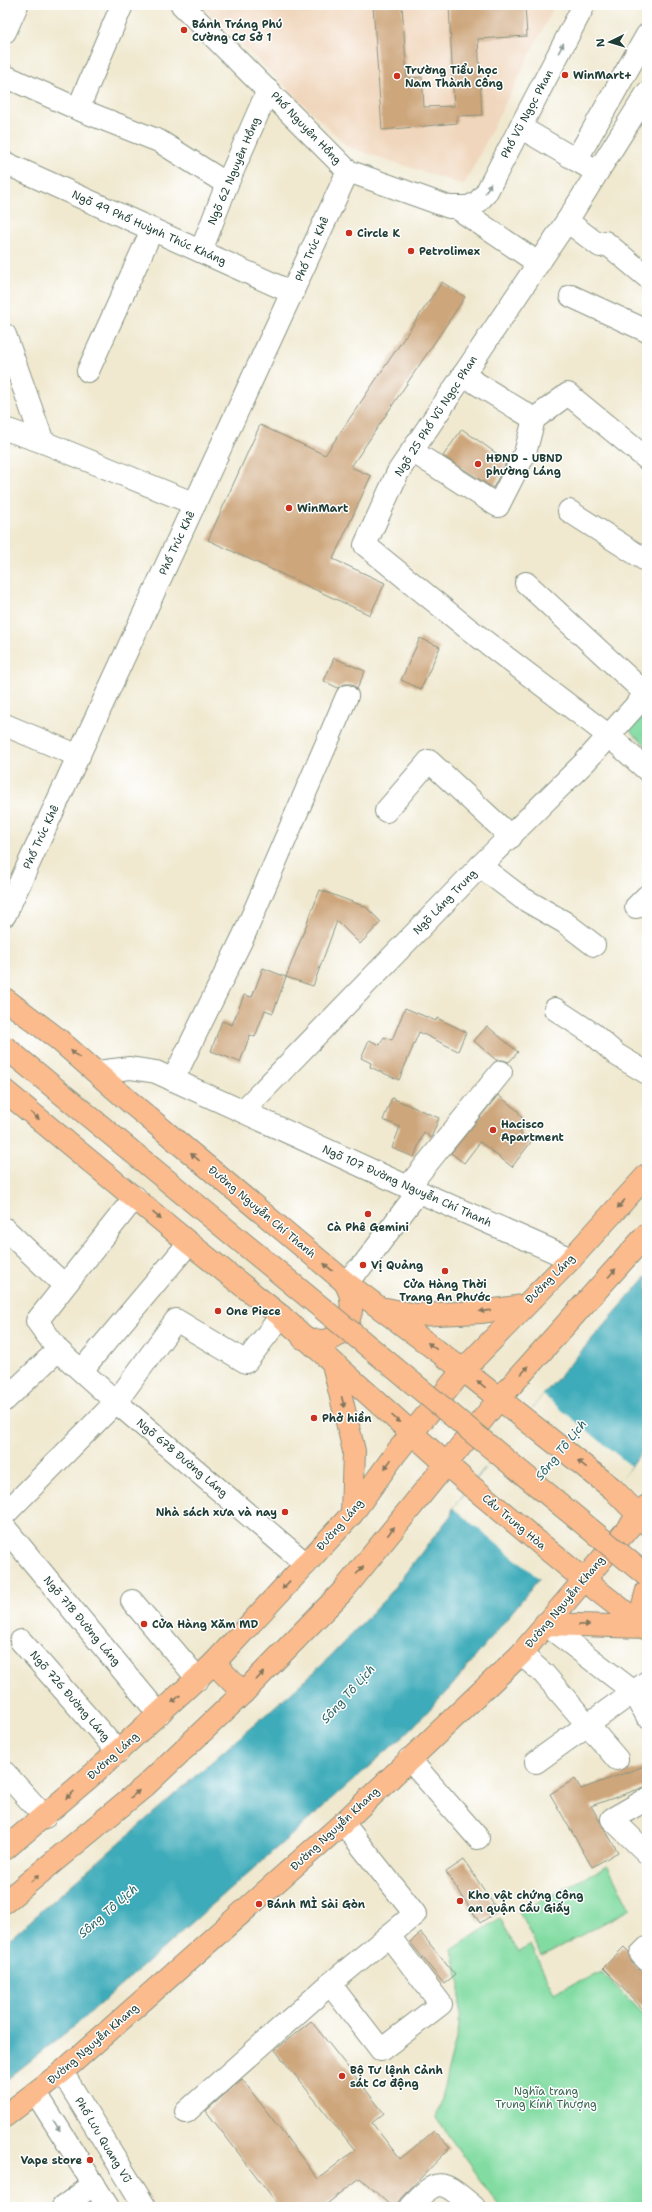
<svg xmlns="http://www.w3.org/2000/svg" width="652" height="2212" viewBox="0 0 652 2212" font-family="'Shantell Sans',sans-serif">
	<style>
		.built { fill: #f0d6bc }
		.green { fill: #82dca2; stroke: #508c6b }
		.water { fill: #3cabb9; stroke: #2e7476 }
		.pier { fill: #f0e9d0 }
		.building { fill: #cda67c }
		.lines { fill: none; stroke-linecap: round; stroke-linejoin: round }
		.minor-casing { stroke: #889382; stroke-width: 24 }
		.major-casing { stroke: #889382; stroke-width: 24 }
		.minor { stroke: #fff; stroke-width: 22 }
		.major { stroke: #fbbb8d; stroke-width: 22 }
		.major-bridge-casing { stroke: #889382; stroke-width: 24; stroke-linecap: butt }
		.major-bridge { stroke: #fbbb8d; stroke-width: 22 }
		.oneway { fill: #8f9e9a }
		.oneway2 { fill: #82765c }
		.poi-dot { fill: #c8321e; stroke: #fff; stroke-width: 1.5 }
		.labels { text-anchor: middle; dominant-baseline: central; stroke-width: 3; stroke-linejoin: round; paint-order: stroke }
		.poi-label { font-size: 11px; font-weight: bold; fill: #1f3d34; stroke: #fff; text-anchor: start }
		.street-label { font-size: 11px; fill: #1f3d34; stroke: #fff }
		.park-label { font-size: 11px; fill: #386550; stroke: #fff }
		.water-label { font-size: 12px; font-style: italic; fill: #296463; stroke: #fff }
	</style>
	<rect width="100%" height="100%" fill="#fff"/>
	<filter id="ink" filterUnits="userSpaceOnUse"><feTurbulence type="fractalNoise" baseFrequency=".025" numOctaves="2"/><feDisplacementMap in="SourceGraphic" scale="8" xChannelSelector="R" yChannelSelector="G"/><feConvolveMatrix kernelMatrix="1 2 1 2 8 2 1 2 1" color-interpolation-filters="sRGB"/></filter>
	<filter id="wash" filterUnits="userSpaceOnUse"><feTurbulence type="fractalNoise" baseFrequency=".012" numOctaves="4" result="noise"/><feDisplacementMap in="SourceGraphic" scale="16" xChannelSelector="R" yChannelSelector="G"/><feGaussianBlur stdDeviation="0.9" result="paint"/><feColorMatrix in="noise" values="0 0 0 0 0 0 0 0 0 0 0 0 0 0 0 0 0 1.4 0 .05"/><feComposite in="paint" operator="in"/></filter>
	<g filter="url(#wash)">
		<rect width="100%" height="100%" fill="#f0e9d0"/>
		<polygon class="built" points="201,5 555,5 464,185 348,147"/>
		<g class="green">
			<polygon points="647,710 647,746 629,730"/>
			<polygon points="608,1866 630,1909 542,1956 519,1912"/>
			<polygon points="500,1918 518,1952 531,1945 554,1993 602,1972 647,2019 647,2207 499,2207 436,2118 459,2027 460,1984 452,1950"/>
		</g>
		<polygon class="water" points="647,1276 647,1445 631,1466 451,1687 408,1732 83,2019 5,2081 5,1943 322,1665 385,1599 451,1515 453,1508 543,1395"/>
		<polygon class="pier" points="543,1395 631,1466 573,1542 571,1541 540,1579 453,1508 485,1469 483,1467"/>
		<g id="blocks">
			<g class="building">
				<polygon points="373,5 402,5 407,78 422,77 424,107 454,106 449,5 525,5 527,36 478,39 482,115 457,116 457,123 382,130"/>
				<polygon points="442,282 465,297 351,467 371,476 333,559 385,583 370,615 208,540 260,425 325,455"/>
				<polygon points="462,429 507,461 493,488 443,456"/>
				<polygon points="420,638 440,647 421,689 401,680"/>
				<polygon points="334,658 365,671 357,689 352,684 345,684 338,688 324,681"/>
				<polygon points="320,890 366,907 381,922 360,944 337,921 313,986 286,977"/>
				<polygon points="263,968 286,977 273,1013 265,1010 255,1037 250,1035 240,1062 211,1051 222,1021 232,1025 244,995 252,997"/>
				<polygon points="405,1008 436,1021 437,1018 466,1032 458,1051 419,1032 399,1080 370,1067 371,1063 361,1058 369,1040 380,1045 384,1037 392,1040"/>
				<polygon points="487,1026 518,1052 509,1062 503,1060 496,1060 474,1041"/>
				<polygon points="498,1095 518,1111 526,1126 520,1133 531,1142 512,1167 480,1142 464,1163 451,1153"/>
				<polygon points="392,1098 439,1118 431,1138 424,1132 414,1157 392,1148 400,1127 383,1120"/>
				<polygon points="647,1765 647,1786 591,1806 618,1852 592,1867 550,1794 575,1779 581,1789"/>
				<polygon points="464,1860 498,1911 480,1923 446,1872"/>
				<polygon points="421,1933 455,1975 444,1984 410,1942"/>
				<polygon points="624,1947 629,1952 632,1963 638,1969 647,1972 647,2013 603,1968"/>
				<polygon points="311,2021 384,2113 372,2123 400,2159 434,2131 450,2148 401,2198 395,2207 392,2207 360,2178 323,2207 280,2207 206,2111 242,2079 318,2179 355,2150 275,2050"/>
			</g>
		</g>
	</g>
	<g filter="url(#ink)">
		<use href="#blocks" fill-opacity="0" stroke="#889382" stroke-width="1"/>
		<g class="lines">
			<defs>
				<g id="minor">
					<polyline points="182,5 348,171 449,207 468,207 477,203 486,193 584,5"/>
					<polyline points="5,32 17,5"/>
					<polyline points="5,76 78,109 159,141 227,184"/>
					<polyline points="647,93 567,221 398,472 365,545 466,627 609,736 647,770"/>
					<polyline points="78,109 122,5"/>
					<polyline points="520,127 576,160"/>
					<polyline points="5,163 293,293"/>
					<polyline points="597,172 576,160 647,35"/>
					<polyline points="457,208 538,263"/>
					<polyline points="567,221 600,246 605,242 647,277"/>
					<polyline points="201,251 227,184 268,90"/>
					<polyline points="571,296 647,331"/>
					<polyline points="5,335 43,442 195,504"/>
					<polyline points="88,371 152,230"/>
					<polyline points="463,375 534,419"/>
					<polyline points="5,429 43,442"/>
					<polyline points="412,451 498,506 525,453 534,419 568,394 647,459"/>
					<polyline points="569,511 647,561"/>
					<polyline points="526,583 646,694"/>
					<polyline points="5,725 79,756"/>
					<polyline points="386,811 429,761 511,837"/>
					<polyline points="480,866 522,898 564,922 594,945"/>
					<polyline points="636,907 647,896"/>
					<polyline points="5,915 348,171"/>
					<polyline points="555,1009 593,1034 617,1055 647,1073"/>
					<polyline points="97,1072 130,1068 156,1072 408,1187 571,1259"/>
					<polyline points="173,1080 244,935 347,696"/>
					<polyline points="243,1111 480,866 585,762 647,693"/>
					<polyline points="408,1187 501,1072"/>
					<polyline points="135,1197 37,1321 58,1350 116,1402 306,1564"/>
					<polyline points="5,1229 64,1285"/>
					<polyline points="345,1282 364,1264 418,1192"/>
					<polyline points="82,1370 189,1243"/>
					<polyline points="5,1400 58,1350"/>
					<polyline points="5,1514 116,1402 176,1320 246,1362 281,1316"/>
					<polyline points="5,1528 159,1714"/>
					<polyline points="132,1601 198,1679"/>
					<polyline points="545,1624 634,1692 647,1716"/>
					<polyline points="21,1641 118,1752"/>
					<polyline points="521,1654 544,1674 617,1759"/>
					<polyline points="409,1759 478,1838"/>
					<polyline points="536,1762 647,1682"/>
					<polyline points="5,1773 45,1817"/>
					<polyline points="647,1799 612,1819 647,1853"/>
					<polyline points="647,1948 641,1954 647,1960"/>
					<polyline points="330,1984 381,2050 441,2004 389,1936"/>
					<polyline points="62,2072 145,2207"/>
					<polyline points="36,2093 108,2207"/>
					<polyline points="186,2112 330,1984 415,1914 343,1823"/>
					<polyline points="63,2207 94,2184"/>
					<path d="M410,2207C440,2174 443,2182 474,2207"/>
				</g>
				<g id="major">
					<polyline points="5,999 58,1039 131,1103 345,1282 463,1370 613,1489 647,1524"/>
					<polyline points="5,1091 189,1243 281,1316 471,1486 584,1580 647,1629"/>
					<polyline points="386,1309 416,1315 481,1312 523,1306"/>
					<path d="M303,1338C309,1339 316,1341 322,1341C342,1340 354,1317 351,1299C351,1293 347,1287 345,1282"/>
					<polyline points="333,1364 354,1451 352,1514"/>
					<polyline points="545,1624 645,1627"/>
					<polyline points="645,1627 643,1605 647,1590"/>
					<polyline points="214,1663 243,1693"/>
					<polyline points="5,1849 92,1775 214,1663 352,1514 396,1453 463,1370 571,1259 647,1175"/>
					<polyline points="5,1902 145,1786 243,1693 343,1591 499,1399 647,1234"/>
					<polyline points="5,2116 62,2072 343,1823 521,1654 647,1506"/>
				</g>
			</defs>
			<use href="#minor" class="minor-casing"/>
			<use href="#major" class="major-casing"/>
			<use href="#minor" class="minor"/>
			<use href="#major" class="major"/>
			<defs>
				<polyline id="major-bridge" points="5,1047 647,1576"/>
			</defs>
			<use href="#major-bridge" class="major-bridge-casing"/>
			<use href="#major-bridge" class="major-bridge"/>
		</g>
		<defs><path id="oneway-solid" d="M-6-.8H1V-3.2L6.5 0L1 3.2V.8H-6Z"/></defs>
		<g class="oneway">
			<use href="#oneway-solid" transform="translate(561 48) rotate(-62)"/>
			<use href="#oneway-solid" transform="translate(488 188) rotate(-61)"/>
			<use href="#oneway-solid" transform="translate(57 2126) rotate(58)"/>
		</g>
		<g class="oneway2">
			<use href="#oneway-solid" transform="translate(75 1054) rotate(-139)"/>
			<use href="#oneway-solid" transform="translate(35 1116) rotate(39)"/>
			<use href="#oneway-solid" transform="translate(195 1157) rotate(-140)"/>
			<use href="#oneway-solid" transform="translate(621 1204) rotate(132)"/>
			<use href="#oneway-solid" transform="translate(157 1216) rotate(41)"/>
			<use href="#oneway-solid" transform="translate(328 1267) rotate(-140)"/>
			<use href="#oneway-solid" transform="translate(612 1273) rotate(-48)"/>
			<use href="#oneway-solid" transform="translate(485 1311) rotate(173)"/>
			<use href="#oneway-solid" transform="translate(432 1346) rotate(-143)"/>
			<use href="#oneway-solid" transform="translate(525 1370) rotate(-48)"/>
			<use href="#oneway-solid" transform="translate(481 1384) rotate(-141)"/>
			<use href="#oneway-solid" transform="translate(343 1402) rotate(75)"/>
			<use href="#oneway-solid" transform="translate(396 1419) rotate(42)"/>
			<use href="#oneway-solid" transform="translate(388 1464) rotate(126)"/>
			<use href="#oneway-solid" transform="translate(582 1464) rotate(-142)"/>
			<use href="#oneway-solid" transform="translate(391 1531) rotate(-52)"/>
			<use href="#oneway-solid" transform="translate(360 1570) rotate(-50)"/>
			<use href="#oneway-solid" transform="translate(286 1585) rotate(133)"/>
			<use href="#oneway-solid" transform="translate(584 1625) rotate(1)"/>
			<use href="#oneway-solid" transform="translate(260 1676) rotate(-46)"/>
			<use href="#oneway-solid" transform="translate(176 1699) rotate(138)"/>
			<use href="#oneway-solid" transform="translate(135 1794) rotate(-40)"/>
			<use href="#oneway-solid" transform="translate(70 1795) rotate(138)"/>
			<use href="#oneway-solid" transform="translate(35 1878) rotate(-39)"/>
		</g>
	</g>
	<g class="poi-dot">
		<circle cx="184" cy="30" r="4"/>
		<circle cx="565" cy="75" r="4"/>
		<circle cx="397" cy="76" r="4"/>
		<circle cx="349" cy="233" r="4"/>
		<circle cx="411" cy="251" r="4"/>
		<circle cx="478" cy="464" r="4"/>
		<circle cx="289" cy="508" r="4"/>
		<circle cx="493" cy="1130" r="4"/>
		<circle cx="368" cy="1214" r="4"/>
		<circle cx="363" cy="1265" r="4"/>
		<circle cx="445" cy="1271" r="4"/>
		<circle cx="218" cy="1311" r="4"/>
		<circle cx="314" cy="1418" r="4"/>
		<circle cx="285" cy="1512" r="4"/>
		<circle cx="144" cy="1624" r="4"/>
		<circle cx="460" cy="1901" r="4"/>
		<circle cx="259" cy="1904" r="4"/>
		<circle cx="342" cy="2076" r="4"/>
		<circle cx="90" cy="2160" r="4"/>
	</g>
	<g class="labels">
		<g class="poi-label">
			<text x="192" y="24">Bánh Tráng Phú<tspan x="192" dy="13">Cường Cơ Sở 1</tspan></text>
			<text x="405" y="70">Trường Tiểu học<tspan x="405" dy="13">Nam Thành Công</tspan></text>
			<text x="573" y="75">WinMart+</text>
			<text x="357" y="233">Circle K</text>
			<text x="419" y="251">Petrolimex</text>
			<text x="486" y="458">HĐND - UBND<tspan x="486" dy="13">phường Láng</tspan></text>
			<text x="297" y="508">WinMart</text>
			<text x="501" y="1124">Hacisco<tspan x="501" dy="13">Apartment</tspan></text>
			<text x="368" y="1227" text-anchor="middle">Cà Phê Gemini</text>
			<text x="371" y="1265">Vị Quảng</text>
			<text x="445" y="1284" text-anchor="middle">Cửa Hàng Thời<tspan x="445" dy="13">Trang An Phước</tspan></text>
			<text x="226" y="1311">One Piece</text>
			<text x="322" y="1418">Phở hiền</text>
			<text x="277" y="1512" text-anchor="end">Nhà sách xưa và nay</text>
			<text x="152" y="1624">Cửa Hàng Xăm MD</text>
			<text x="468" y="1895">Kho vật chứng Công<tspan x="468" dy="13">an quận Cầu Giấy</tspan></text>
			<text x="267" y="1904">Bánh MÌ Sài Gòn</text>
			<text x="350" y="2070">Bộ Tư lệnh Cảnh<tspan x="350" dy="13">sát Cơ động</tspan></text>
			<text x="82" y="2160" text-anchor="end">Vape store</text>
		</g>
		<g class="street-label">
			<text transform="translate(527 114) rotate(-62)">Phố Vũ Ngọc Phan</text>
			<text transform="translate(306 128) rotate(46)">Phố Nguyên Hồng</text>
			<text transform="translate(234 171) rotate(-67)">Ngõ 62 Nguyên Hồng</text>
			<text transform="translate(149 228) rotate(24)">Ngõ 49 Phố Huỳnh Thúc Kháng</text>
			<text transform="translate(312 249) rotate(-67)">Phố Trúc Khê</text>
			<text transform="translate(436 416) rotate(-57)">Ngõ 25 Phố Vũ Ngọc Phan</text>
			<text transform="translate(177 543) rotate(-65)">Phố Trúc Khê</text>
			<text transform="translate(41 837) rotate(-65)">Phố Trúc Khê</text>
			<text transform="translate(445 902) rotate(-46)">Ngõ Láng Trung</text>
			<text transform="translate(407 1186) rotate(24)">Ngõ 107 Đường Nguyễn Chí Thanh</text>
			<text transform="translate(262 1212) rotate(40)">Đường Nguyễn Chí Thanh</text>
			<text transform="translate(550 1279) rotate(-45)">Đường Láng</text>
			<text transform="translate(182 1458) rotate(40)">Ngõ 678 Đường Láng</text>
			<text transform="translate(514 1522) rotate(40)">Cầu Trung Hòa</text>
			<text transform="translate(340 1525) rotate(-49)">Đường Láng</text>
			<text transform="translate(565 1602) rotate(-50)">Đường Nguyễn Khang</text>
			<text transform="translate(82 1621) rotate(50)">Ngõ 718 Đường Láng</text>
			<text transform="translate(70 1696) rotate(49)">Ngõ 726 Đường Láng</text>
			<text transform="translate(113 1756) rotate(-42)">Đường Láng</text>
			<text transform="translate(335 1829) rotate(-43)">Đường Nguyễn Khang</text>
			<text transform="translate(93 2044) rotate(-41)">Đường Nguyễn Khang</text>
			<text transform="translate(103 2140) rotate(59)">Phố Lưu Quang Vũ</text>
		</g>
		<g class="park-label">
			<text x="546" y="2091">Nghĩa trang<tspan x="546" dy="13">Trung Kính Thượng</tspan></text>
		</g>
		<g class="water-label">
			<text transform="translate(561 1450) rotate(-51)">Sông Tô Lịch</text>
			<text transform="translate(348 1694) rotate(-48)">Sông Tô Lịch</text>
			<text transform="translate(108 1911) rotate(-41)">Sông Tô Lịch</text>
		</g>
	</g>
	<rect width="652" height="2212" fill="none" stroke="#fff" stroke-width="20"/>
	<g transform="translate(610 42) rotate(265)" stroke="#ffffff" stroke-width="3" paint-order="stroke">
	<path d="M0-3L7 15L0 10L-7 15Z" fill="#1f3d34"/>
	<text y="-6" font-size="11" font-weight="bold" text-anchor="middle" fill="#1f3d34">N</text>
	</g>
</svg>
